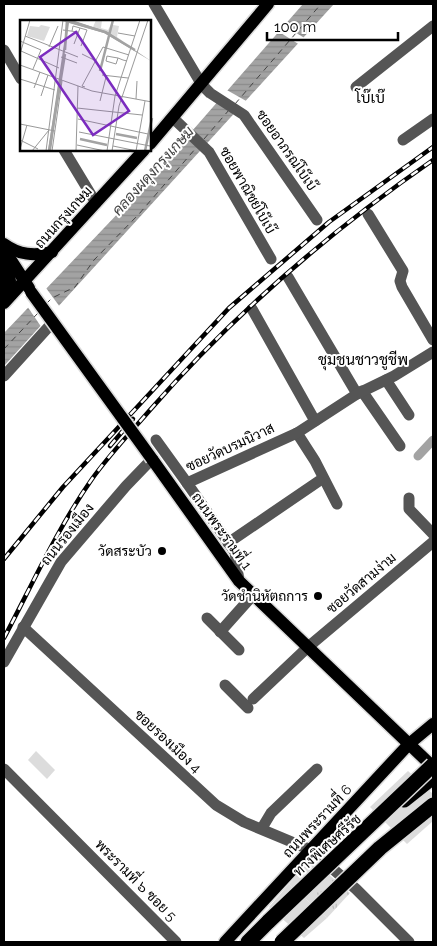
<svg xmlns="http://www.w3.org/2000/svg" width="437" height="946" viewBox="0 0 437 946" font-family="Raleway,Sarabun,sans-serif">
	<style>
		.grass { fill: #dcdcdc }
		.park { fill: url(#park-tufts) }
		.water { fill: url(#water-rules) }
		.pier { fill: #fff }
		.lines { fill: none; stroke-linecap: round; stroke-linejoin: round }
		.canal { stroke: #a3a3a3; stroke-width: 9 }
		.ferry { stroke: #444; stroke-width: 1; stroke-dasharray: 6 5; stroke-linecap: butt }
		.major-casing { stroke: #dbdbdb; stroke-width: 15 }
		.highway-casing { stroke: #dbdbdb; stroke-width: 18 }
		.minor { stroke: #555; stroke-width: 11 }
		.major { stroke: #000; stroke-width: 12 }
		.highway { stroke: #000; stroke-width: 15 }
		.rail-casing { stroke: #000; stroke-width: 4.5 }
		.rail { stroke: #fff; stroke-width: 2.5; stroke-dasharray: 8; stroke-linecap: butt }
		.major-bridge-casing { stroke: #dbdbdb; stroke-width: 15; stroke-linecap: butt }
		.highway-bridge-casing { stroke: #dbdbdb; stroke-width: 18; stroke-linecap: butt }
		.major-bridge { stroke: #000; stroke-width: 12 }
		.highway-bridge { stroke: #000; stroke-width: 15 }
		.poi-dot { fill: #000; stroke: #fff; stroke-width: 2 }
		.labels { text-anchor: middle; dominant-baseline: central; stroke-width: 4; stroke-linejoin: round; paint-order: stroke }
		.street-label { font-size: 14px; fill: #000; stroke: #fff }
		.poi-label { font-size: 14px; fill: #000; stroke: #fff; text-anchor: end }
		.neighbourhood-label { font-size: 15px; fill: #000; stroke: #fff }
		.water-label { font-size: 15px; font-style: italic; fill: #444; stroke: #fff }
		.inset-river { fill: none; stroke: #a3a3a3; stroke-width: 2.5 }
		.inset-road { fill: none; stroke: #999; stroke-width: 1 }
		.view { fill: #7b2cbf; fill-opacity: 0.15; stroke: #7b2cbf; stroke-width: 2.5 }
		.inset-edge { fill: none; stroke: #000; stroke-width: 2.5 }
	</style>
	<defs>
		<pattern id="park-tufts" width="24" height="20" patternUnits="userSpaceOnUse" patternTransform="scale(1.25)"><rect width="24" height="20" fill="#dcdcdc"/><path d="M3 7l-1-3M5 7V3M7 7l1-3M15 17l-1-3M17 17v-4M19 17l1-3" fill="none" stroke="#bbb"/></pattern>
		<pattern id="water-rules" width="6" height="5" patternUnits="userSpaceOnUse" patternTransform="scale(1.25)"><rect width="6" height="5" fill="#a3a3a3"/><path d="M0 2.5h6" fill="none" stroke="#8b8b8b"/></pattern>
	</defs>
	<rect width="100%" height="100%" fill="#fff"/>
	<g class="grass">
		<polygon points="36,751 55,770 47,779 28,760"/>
		<polygon points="408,771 433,794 433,821 407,844 370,807"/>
		<polygon points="289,884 327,918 304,938 269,907"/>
	</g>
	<polygon class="park" points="311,859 350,893 327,918 289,884"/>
	<polygon class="water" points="303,4 334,4 4,366 4,333 144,186"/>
	<g class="pier">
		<polygon points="282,24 306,39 300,45 276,30"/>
		<polygon points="225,89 248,102 237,114 215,100"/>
		<polygon points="46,288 60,307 42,328 27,306"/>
	</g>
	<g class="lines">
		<polyline class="canal" points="418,456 433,440"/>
		<g class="ferry">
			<polyline points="235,104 321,4"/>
			<polyline points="204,139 229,110"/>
			<polyline points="46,304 52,298 75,287 94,260 139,214 196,148"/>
			<polyline points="4,349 38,313"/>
		</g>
		<defs>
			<g id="major">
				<polyline points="150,144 268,4"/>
				<path d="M4,244C19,255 34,256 52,252"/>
				<polyline points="4,252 10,281 5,300"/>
				<polyline points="7,254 29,288"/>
				<polyline points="4,303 144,150"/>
				<polyline points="152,459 239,581 433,767"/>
				<polyline points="225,942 409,744 433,724"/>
			</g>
			<g id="highway">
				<polyline points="404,800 433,777"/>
				<polyline points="248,942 269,921"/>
			</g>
		</defs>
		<use href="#major" class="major-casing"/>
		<use href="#highway" class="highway-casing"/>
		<g class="minor">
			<polyline points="154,4 202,85 210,93 244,115 317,220"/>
			<polyline points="4,50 21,79"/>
			<polyline points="356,87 433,26"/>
			<polyline points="173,118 209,152 271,259"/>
			<polyline points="403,140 433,119"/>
			<polyline points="64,150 96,203"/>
			<polyline points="368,214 403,271 400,281 402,287 433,340"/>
			<polyline points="288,277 357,394"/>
			<polyline points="252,309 315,421"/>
			<polyline points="4,376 53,322"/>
			<polyline points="386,380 409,415"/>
			<polyline points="362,391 400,446"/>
			<polyline points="297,433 315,461 337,504"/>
			<polyline points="156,440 187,483"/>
			<polyline points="409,498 409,509 433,534"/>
			<polyline points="228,543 319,481"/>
			<polyline points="239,581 235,552 187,483 297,433 357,394 394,376 433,352"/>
			<polyline points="207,618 239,650"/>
			<polyline points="23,627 216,805 244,822 311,850 356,889 409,942"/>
			<polyline points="220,632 253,595"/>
			<polyline points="4,662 61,562 126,486 152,459"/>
			<polyline points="225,685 248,708"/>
			<polyline points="253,699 308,647 433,542"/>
			<polyline points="4,769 176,942"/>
			<polyline points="262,828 271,813 317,769"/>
		</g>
		<use href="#major" class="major"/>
		<use href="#highway" class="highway"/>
		<defs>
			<g id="rail">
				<polyline points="110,446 133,419"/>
				<polyline points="4,559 63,487 229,308 329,222 433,147"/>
				<path d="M4,638C32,585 57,529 92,479C109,455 131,432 150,410C234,314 329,232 433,160"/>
			</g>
		</defs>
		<use href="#rail" class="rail-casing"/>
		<use href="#rail" class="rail"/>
		<defs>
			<polyline id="major-bridge" points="31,292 152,459"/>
			<g id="highway-bridge">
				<polyline points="269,921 433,765"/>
				<polyline points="282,942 380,848 433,805"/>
			</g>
		</defs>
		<use href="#major-bridge" class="major-bridge-casing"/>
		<use href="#highway-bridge" class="highway-bridge-casing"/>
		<use href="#major-bridge" class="major-bridge"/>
		<use href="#highway-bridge" class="highway-bridge"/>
	</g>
	<g class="poi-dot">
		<circle cx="162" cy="551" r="5"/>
		<circle cx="318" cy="596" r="5"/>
	</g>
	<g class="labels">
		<g class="street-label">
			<text transform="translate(287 150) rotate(55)">ซอยอาภรณ์โบ๊เบ๊</text>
			<text transform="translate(248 190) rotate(60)">ซอยพาณิชย์โบ๊เบ๊</text>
			<text transform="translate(63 217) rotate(-48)">ถนนกรุงเกษม</text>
			<text transform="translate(230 447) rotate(-25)">ซอยวัดบรมนิวาส</text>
			<text transform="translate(222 531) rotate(54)">ถนนพระรามที่ 1</text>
			<text transform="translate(67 534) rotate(-51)">ถนนรองเมือง</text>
			<text transform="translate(361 583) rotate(-40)">ซอยวัดสามง่าม</text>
			<text transform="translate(168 741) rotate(43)">ซอยรองเมือง 4</text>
			<text transform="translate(317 821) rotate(-47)">ถนนพระรามที่ 6</text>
			<text transform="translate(327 845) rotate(-42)">ทางพิเศษศรีรัช</text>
			<text transform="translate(136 880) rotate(45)">พระรามที่ ๖ ซอย 5</text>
		</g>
		<g class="poi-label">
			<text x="152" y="551">วัดสระบัว</text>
			<text x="308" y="596">วัดชำนิหัตถการ</text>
		</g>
		<g class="neighbourhood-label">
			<text x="370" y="98">โบ๊เบ๊</text>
			<text x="363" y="360">ชุมชนชาวชูชีพ</text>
		</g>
		<g class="water-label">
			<text transform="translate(153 171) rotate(-48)">คลองผดุงกรุงเกษม</text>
		</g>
	</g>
	<g transform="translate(20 20)">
		<rect width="131" height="131" fill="#fff"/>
		<path d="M76,0H82L81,8L88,10L93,0V5L99,6L97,17L104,22L73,7Z" fill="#dcdcdc"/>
		<path d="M21,5L30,7L24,21L7,16L10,6L19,7Z" fill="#dcdcdc"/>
		<path d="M36,0H52L88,12L131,41L84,13L49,3L31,131H28L46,10V2Z" fill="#a3a3a3"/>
		<path class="inset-river" d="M48,1L85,12L115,30M45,30L47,0M80,51L93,0M96,114L117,118M60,119L87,125M29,131L45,34M125,131L132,98"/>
		<path class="inset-road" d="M43,10L58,12M52,11L53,6L67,10L61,26M98,13L115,16M5,16L58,37M0,21L21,30L13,49M54,24L60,8M29,27L38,6M1,31L39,48M0,34L10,0M62,34L76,41M41,37L57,43M98,38L96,44L86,41L87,36L92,37L98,38L103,40L107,41M0,45L72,71L132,82M82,55L108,58M0,59L35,70M65,67L62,66L83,27L109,35M14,68L20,52M21,76L28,55M116,79L117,61M80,81L86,57M57,88L122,95M58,99L128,114M0,104L35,111M59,112L130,126M0,120L18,129M57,125L85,131M93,126L117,131M0,129L7,105M12,131L29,110M26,131L43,0M32,131L42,61M56,131L58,66M87,131L95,76L120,0M92,131L99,86L128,0M116,131L125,81"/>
		<path class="view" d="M56,12L109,91L73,115L20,37Z"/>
		<rect width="131" height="131" class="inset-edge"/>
	</g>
	<rect width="437" height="946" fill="none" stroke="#000000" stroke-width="10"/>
	<path d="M267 32v8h131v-8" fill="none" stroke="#000000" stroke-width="2.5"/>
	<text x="274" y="32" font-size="15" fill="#000000" stroke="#ffffff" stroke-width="4" paint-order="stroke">100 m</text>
</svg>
